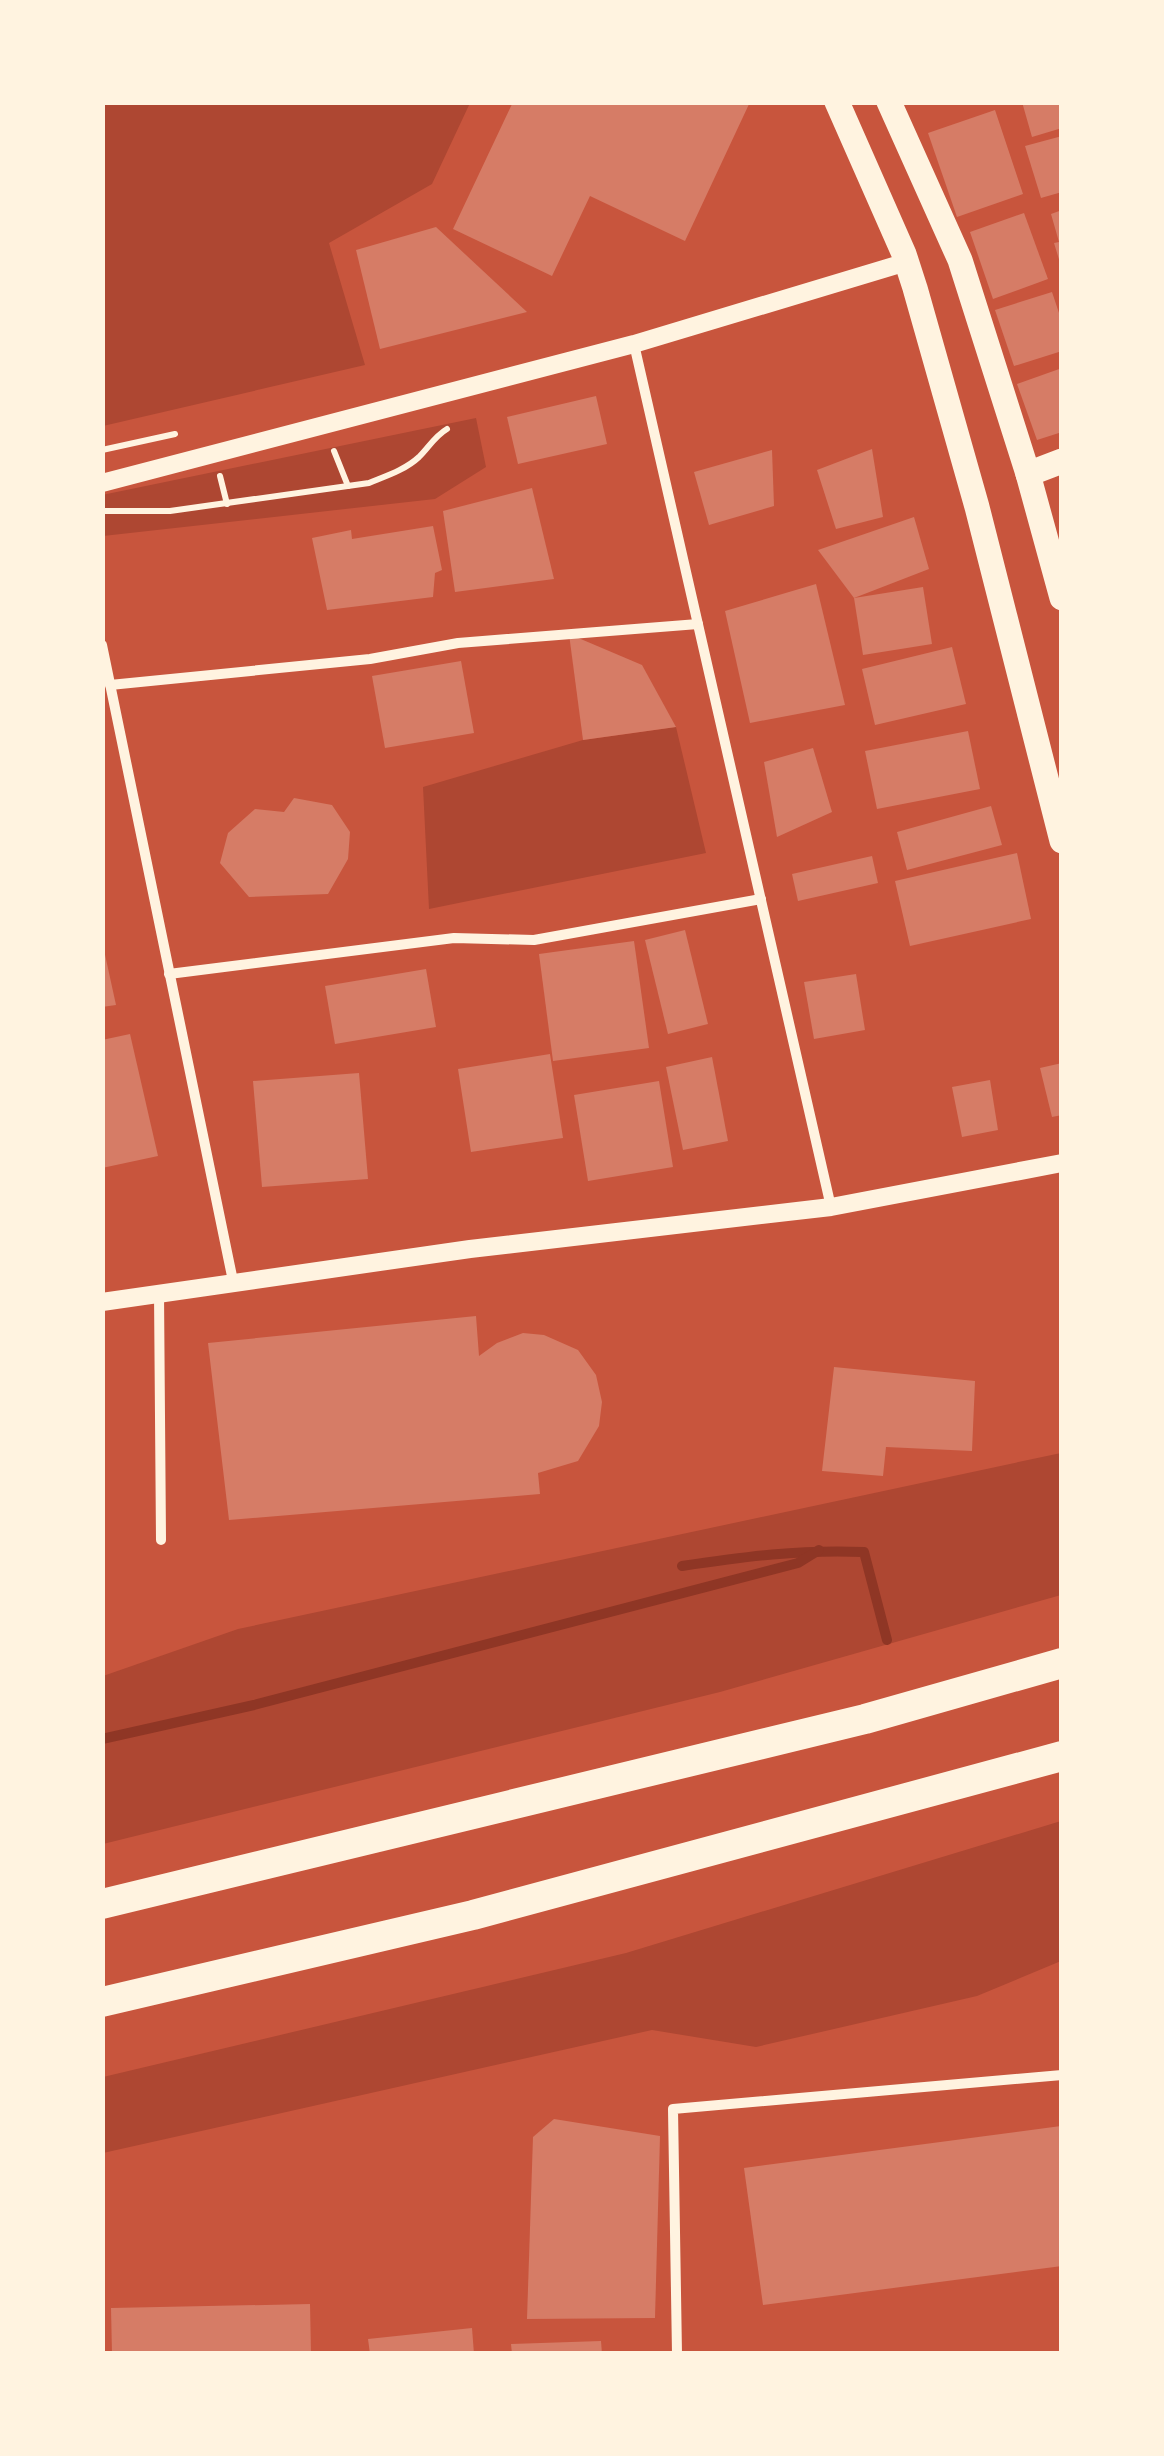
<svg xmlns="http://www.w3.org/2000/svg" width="1164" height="2456" viewBox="0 0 1164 2456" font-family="Mulish,sans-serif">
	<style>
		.green { fill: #ae4732 }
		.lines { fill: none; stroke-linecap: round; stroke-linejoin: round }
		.stream { stroke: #8f3625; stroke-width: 10 }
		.building { fill: #d67c66 }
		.path { stroke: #fff3e0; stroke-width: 6 }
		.minor { stroke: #fff3e0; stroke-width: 10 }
		.tertiary { stroke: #fff3e0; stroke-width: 18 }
		.primary { stroke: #fff3e0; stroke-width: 25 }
		.motorway { stroke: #fff3e0; stroke-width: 30 }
	</style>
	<rect width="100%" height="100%" fill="#c8553d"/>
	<g class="green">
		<polygon points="102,103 470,103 432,184 329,243 365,365 103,426"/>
		<polygon points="476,418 486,467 435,499 103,536 102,495"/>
		<polygon points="676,727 706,853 429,909 423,787 583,740"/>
		<polygon points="1061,1453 1061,1595 720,1692 103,1844 103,1676 238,1629"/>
		<polygon points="1061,1821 1061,1961 977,1996 756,2047 652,2030 103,2153 103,2077 626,1953"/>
	</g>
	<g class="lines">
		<g class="stream">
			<path d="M682,1566C743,1557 801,1549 864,1552L887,1640"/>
			<polyline points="102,1739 254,1705 798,1563 819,1550"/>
		</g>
	</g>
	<g class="building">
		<polygon points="513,102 750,102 685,241 590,196 552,276 453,229"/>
		<polygon points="1022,102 1062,102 1062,128 1032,137"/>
		<polygon points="995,110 1023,194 957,217 928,133"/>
		<polygon points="1062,136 1062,192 1041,198 1025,146"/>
		<polygon points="1062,210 1062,266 1061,266 1054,243 1059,242 1051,214"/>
		<polygon points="1024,213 1048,279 993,299 970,232"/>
		<polygon points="436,227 527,312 380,349 356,250"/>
		<polygon points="1052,292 1062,322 1062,351 1014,366 995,310"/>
		<polygon points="1062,368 1062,432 1037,440 1017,384"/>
		<polygon points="596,396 607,444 518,464 507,417"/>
		<polygon points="872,449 883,517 836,529 817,470"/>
		<polygon points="772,450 774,506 709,525 694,472"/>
		<polygon points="532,488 554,579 455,592 443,511"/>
		<polygon points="914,517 929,569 854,598 818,550"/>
		<polygon points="433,526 442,570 435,573 433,597 327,610 312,538 351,530 352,539"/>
		<polygon points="816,584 845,705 750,723 725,611"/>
		<polygon points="923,587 932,644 863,655 854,598"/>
		<polygon points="569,634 642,665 676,727 583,740"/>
		<polygon points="952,647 966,704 875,725 862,669"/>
		<polygon points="461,661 474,733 385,748 372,676"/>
		<polygon points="968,731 980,789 877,809 865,751"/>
		<polygon points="813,748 832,812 777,837 764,762"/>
		<polygon points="294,798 332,805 350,832 348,859 328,894 249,897 220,863 228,833 255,809 284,812"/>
		<polygon points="991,806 1002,845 907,870 897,832"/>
		<polygon points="1017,853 1031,919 910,946 895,881"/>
		<polygon points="872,856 878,883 798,901 792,874"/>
		<polygon points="685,930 708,1024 668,1034 645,940"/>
		<polygon points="102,941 116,1005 102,1007"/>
		<polygon points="634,941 649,1048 553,1061 539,954"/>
		<polygon points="426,969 436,1027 335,1044 325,986"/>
		<polygon points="856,974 865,1030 814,1039 804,982"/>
		<polygon points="130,1034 158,1156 102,1168 102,1040"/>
		<polygon points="550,1054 563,1138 471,1152 458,1069"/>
		<polygon points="712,1057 728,1141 683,1150 666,1067"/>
		<polygon points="1062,1063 1062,1115 1052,1117 1040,1068"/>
		<polygon points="359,1073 368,1179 262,1187 253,1081"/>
		<polygon points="990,1080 998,1130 962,1137 952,1087"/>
		<polygon points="659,1081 673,1167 588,1181 574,1095"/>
		<polygon points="476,1316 479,1356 497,1343 523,1333 544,1335 578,1350 596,1375 602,1402 599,1426 578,1461 538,1473 540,1494 229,1520 208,1343"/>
		<polygon points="834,1367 975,1381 972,1451 886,1447 883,1476 822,1471"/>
		<polygon points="554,2119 660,2136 655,2318 527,2319 533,2137"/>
		<polygon points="1061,2126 1062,2266 763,2305 744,2168"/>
		<polygon points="310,2304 311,2354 112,2354 111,2308"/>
		<polygon points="472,2328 474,2354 370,2354 368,2339"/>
		<polygon points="601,2341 602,2354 512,2354 511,2344"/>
	</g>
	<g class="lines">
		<g class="path">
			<polyline points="102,450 175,434"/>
			<polyline points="334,451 348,486"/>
			<polyline points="220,476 227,504"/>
			<path d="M105,511H170L369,483C386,476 405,470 419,457C429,447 435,436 447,429"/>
		</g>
		<g class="minor">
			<polyline points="634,344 831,1207"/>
			<polyline points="102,645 233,1281"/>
			<polyline points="110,685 370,659 458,643 698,624"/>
			<polyline points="169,974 454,938 534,940 761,899"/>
			<polyline points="159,1293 161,1540"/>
			<polyline points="677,2354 673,2109 1062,2075"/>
		</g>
		<g class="tertiary">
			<polyline points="102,483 634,344 907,262"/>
			<polyline points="102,1302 470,1249 831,1207 1062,1163"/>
		</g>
		<g class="primary">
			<polyline points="837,102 904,254 915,288 977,507 1062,841"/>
			<polyline points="889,102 960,260 1028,474 1062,598"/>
			<polyline points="1028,474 1062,461"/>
		</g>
		<g class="motorway">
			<polyline points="102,1904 865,1719 1062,1663"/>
			<polyline points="102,2002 473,1915 1062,1756"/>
		</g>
	</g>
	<rect width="1164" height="2456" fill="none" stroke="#fff3e0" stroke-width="210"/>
</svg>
